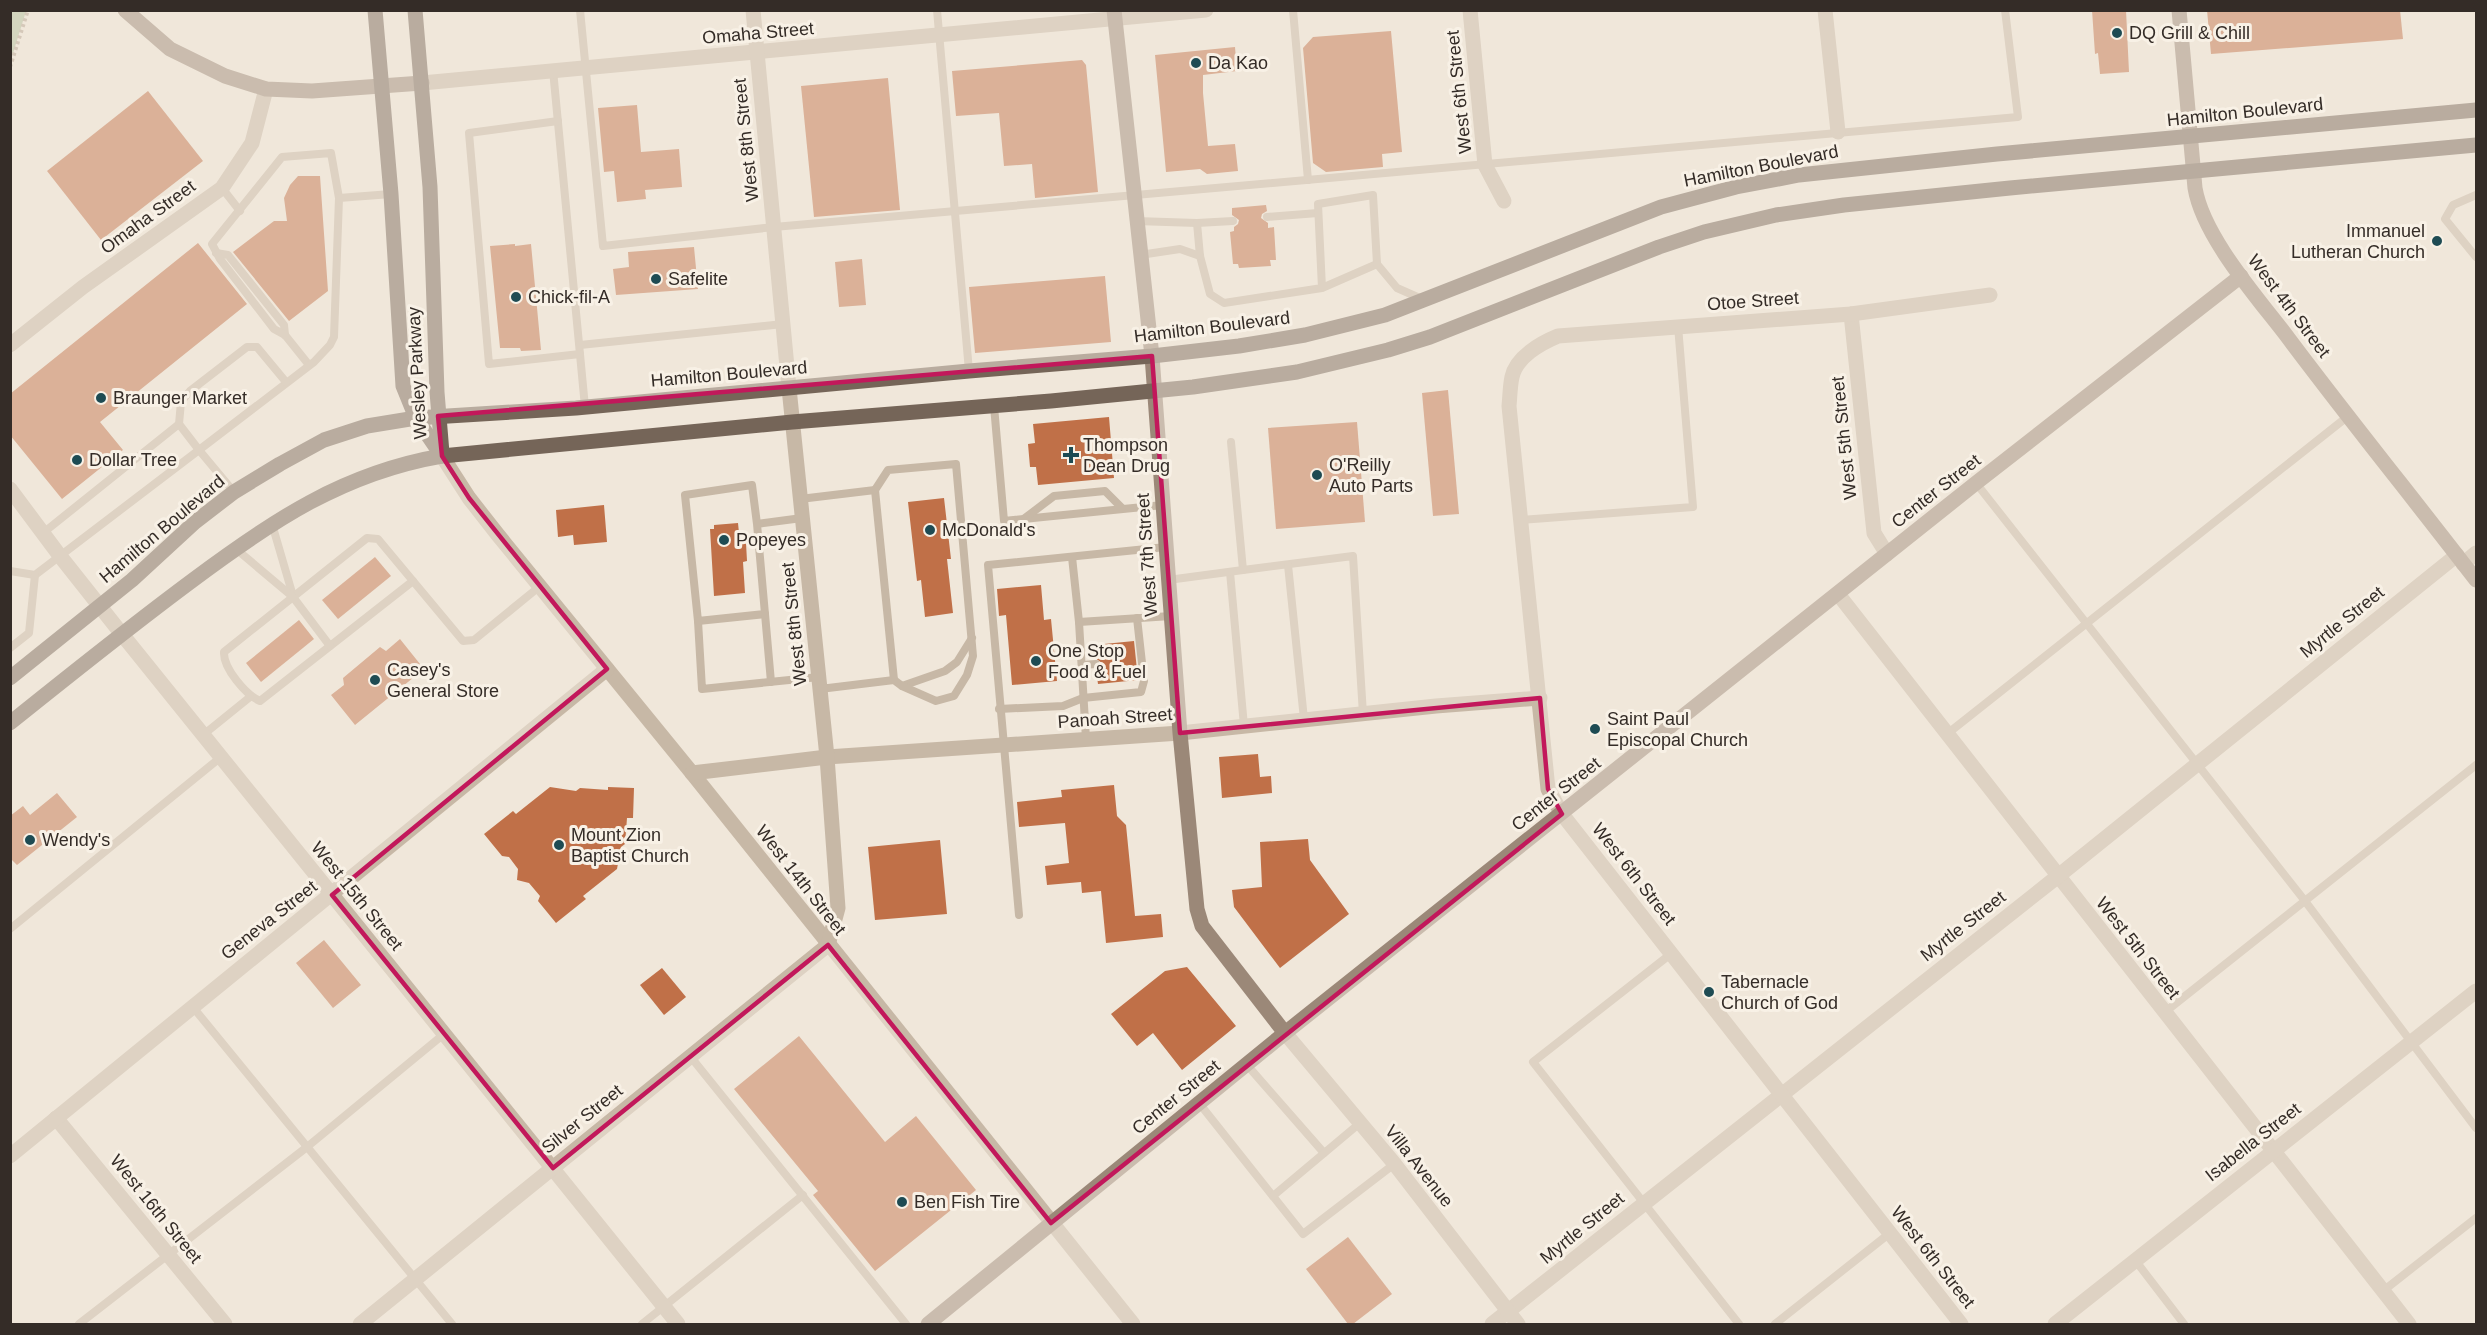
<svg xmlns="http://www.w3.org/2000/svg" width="2487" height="1335" viewBox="0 0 2487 1335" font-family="Helvetica,sans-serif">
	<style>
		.green { fill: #afbe9b }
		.building { fill: #c07048 }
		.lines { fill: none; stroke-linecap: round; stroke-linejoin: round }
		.path { stroke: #b3a391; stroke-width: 4; stroke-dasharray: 3 3; stroke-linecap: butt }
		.service { stroke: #c7b8a6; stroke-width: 8 }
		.minor { stroke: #c7b8a6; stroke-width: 15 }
		.tertiary { stroke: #c7b8a6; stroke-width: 15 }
		.secondary { stroke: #9b8878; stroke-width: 15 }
		.primary { stroke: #756558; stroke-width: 15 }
		.marked { fill: none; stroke: #c2185b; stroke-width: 4.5; stroke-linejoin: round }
		.poi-dot { fill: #1e4b53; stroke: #f8f1e6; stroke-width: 2 }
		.labels { text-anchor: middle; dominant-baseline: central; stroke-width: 6; stroke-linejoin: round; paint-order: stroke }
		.street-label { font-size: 18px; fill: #342c27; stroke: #f8f1e6 }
		.poi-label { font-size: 18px; fill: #342c27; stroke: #f8f1e6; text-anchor: start }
	</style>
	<rect width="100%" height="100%" fill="#f0e7da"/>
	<polygon class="green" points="11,10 26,11 11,60 10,11"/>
	<g class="building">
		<polygon points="2092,10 2126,10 2129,72 2100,74 2098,53 2095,54"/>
		<polygon points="2207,10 2400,10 2403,39 2211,54"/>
		<polygon points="1391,31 1402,152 1382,154 1383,167 1326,172 1313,163 1303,48 1313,37"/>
		<polygon points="1235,47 1237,71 1203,75 1203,93 1208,146 1235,144 1238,171 1207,174 1200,169 1166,172 1155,55"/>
		<polygon points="1082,60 1086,65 1098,192 1035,198 1032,164 1004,166 999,113 956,116 952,71"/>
		<polygon points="888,78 900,210 814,217 801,86"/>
		<polygon points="148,91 203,161 101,240 47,171"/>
		<polygon points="637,105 641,152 679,149 682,187 645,190 646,199 617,202 614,171 604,172 598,108"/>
		<polygon points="298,176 320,176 328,291 289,321 233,252 274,221 287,221 284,198 290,185"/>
		<polygon points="1266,205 1267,211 1262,214 1261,218 1268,223 1268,228 1274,227 1276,260 1270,260 1271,266 1239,268 1238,264 1233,264 1230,232 1234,231 1234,227 1238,224 1239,220 1232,215 1232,208"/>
		<polygon points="198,243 247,304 100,422 123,450 62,499 10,435 10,394"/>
		<polygon points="515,244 515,246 531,244 541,350 521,351 520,348 500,348 490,246"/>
		<polygon points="694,247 698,289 616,295 613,269 629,267 628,252"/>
		<polygon points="862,259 866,305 839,307 835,262"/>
		<polygon points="1105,276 1111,342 975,353 969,287"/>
		<polygon points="1448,390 1459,514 1433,516 1422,393"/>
		<polygon points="1109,417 1114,478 1038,485 1036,467 1030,467 1028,444 1035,443 1033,424"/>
		<polygon points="1357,422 1365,522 1276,529 1268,428"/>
		<polygon points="944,498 951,559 947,559 953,613 925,617 921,580 917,581 908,502"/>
		<polygon points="604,505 607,542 574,545 573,535 558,537 556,510"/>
		<polygon points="738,523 740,543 746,543 747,561 743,562 745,593 714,596 710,529 714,529 714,525"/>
		<polygon points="375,557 391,576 338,619 322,600"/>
		<polygon points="1041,585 1044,620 1051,619 1057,681 1012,685 1006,615 999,616 997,589"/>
		<polygon points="299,620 314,639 261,682 246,663"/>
		<polygon points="400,639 424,669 355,725 331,695 344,685 343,678 380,647 386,651"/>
		<polygon points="1134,641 1138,680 1098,684 1096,670 1101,667 1102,663 1095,658 1094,645"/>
		<polygon points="1258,754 1260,777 1271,776 1272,793 1222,798 1219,757"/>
		<polygon points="1114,785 1117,816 1126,825 1135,916 1161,914 1163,937 1106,943 1101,891 1082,893 1081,882 1047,885 1045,866 1069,863 1065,823 1019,827 1017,802 1062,797 1061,790"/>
		<polygon points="550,787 576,791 580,788 608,790 608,787 634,788 633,818 627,818 625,844 621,847 617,869 583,896 586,899 556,923 538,901 540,896 529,883 517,880 518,869 509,857 502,856 484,834 513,811 516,814"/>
		<polygon points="57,793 77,817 17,865 10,858 10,816 23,806 30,815"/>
		<polygon points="1308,839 1310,860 1349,914 1280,968 1234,907 1232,890 1262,887 1260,842"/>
		<polygon points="940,840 947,914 875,920 868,847"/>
		<polygon points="324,940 361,985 333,1008 296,963"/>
		<polygon points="1187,967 1236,1026 1182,1070 1153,1033 1137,1046 1111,1014 1165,971"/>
		<polygon points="662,968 686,997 664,1015 640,985"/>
		<polygon points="799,1036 885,1142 916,1116 976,1190 875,1271 813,1195 818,1191 734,1089"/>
		<polygon points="1348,1237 1392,1294 1353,1324 1348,1324 1306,1269"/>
	</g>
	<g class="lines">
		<polyline class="path" points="10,67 28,10"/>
		<g class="service">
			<polyline points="580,10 603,246 774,227 2018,117 2005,10"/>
			<polyline points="937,10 969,371"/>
			<polyline points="1293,10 1308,180"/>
			<polyline points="553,70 585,407"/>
			<polyline points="558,121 469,133 489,364 580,354"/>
			<polyline points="222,188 240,211"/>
			<polyline points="2476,195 2453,205 2445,219 2476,257"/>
			<polyline points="1267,217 1318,213"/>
			<polyline points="1136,221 1197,223 1233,221"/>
			<polyline points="1197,223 1200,256 1210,294 1224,303 1322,288 1377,264 1373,195 1318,204 1322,288"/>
			<polyline points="216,253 228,255 284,325 285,335"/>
			<polyline points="1140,255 1180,249 1200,256"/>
			<polyline points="1377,264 1397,288 1422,299"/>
			<polyline points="580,345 783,324"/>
			<polyline points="309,365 285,335 274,329 220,259 212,244 282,157 331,153 339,198"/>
			<polyline points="994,406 1004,521 1163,505"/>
			<polyline points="179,424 199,450 314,362 330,345 334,337 339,198 391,194"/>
			<polyline points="1231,442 1243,570 1353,556 1363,714"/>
			<polyline points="1976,483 2305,901 2476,1128"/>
			<polyline points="800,499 875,490 894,680"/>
			<polyline points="1025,518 1054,496 1105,491 1122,508"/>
			<polyline points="1521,520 1693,507 1678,326"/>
			<polyline points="272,524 293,596"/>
			<polyline points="757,524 765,614 698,621 685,495 752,485 757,524 802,518"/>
			<polyline points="43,533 179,424 181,402 190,391 247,347 257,347 286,382"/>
			<path d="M367,538L378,539L413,581L260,701C246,695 223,668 224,652Z"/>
			<polyline points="236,549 293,597 330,646"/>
			<polyline points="1072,557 1079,622"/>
			<polyline points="1288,565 1304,719"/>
			<polyline points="10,571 35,575 199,450 234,492"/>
			<polyline points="1230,572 1244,726"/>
			<polyline points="1168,580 1243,570"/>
			<polyline points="413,581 463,641 474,640 539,587"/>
			<polyline points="765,614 771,682"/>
			<polyline points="698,621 702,689 819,677"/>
			<polyline points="10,648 29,633 35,575"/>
			<polyline points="1082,665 1096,664"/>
			<polyline points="902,686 945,671 957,662 972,638"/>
			<polyline points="820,689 894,680 902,686 936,701 954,696 967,675 973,656 956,464 888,470 875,490"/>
			<polyline points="999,709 1063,706 1083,698 1141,692 1144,681 1137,618"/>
			<polyline points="1947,734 2347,417"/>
			<polyline points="203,735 250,697"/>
			<polyline points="1086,739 1079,622 1171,616"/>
			<polyline points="1019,915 988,565 1166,547"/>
			<polyline points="10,929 221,757"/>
			<polyline points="1672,953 1533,1062 1739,1324"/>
			<polyline points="192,1006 452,1324"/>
			<polyline points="2165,1012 2476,765"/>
			<polyline points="690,1056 906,1324"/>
			<polyline points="1247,1065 1324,1153"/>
			<polyline points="1199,1103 1303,1234 1393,1165"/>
			<polyline points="1273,1196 1360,1123"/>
			<polyline points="2135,1260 2184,1324"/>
			<polyline points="2383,1291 2476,1218"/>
			<polyline points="79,1324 307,1147 444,1034"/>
			<polyline points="642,1324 803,1195"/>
			<polyline points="1775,1324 1890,1233"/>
		</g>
		<g class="minor">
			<polyline points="1470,10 1485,165 1504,201"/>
			<polyline points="1825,10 1838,132"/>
			<polyline points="422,83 1206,10"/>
			<polyline points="1851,314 1874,533 1887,554"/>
			<polyline points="10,345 83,287 222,188 252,143 266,89"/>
			<polyline points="442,456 469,498 498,535 692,773 1133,1324"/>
			<polyline points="10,489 60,556 121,633 678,1324"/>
			<polyline points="2463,564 2476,553"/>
			<polyline points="1838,594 2409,1324"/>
			<polyline points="692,773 827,757 1180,733 1436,706 1540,698"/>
			<polyline points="56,1118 225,1324"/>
			<polyline points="10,1156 607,669"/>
			<polyline points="360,1324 828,945 838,908 827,757 789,388 753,10"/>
			<polyline points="1492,1324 2057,877 2457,555"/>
			<path d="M1961,1324L1562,814L1548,789L1509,406C1510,396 1510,386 1512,377C1516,357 1541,343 1558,336L1851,314L1990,295"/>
			<polyline points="2055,1324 2476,991"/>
		</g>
		<polyline class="tertiary" points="1285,1033 1393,1162 1518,1324"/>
		<g class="secondary">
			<polyline points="125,10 170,49 225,76 266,89 312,91 422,83"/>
			<polyline points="1114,10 1152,356 1180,733 1197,909 1202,926 1285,1033"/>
			<path d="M2179,10L2195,188C2203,236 2256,296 2286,335C2348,418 2413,498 2476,580"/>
			<polyline points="928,1324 1285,1033 1976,483 2241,276"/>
		</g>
		<g class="primary">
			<polyline points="375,10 391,194 403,386 416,418 442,456"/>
			<polyline points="415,10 430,187 437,392 442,453"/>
			<polyline points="10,678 132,580 195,522 234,492 280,464 324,440 367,426 416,418 576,408 969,371 1152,356 1239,346 1305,335 1385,315 1661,207 1736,187 1799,175 1997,154 2476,110"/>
			<path d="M10,723C71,674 131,626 193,580C272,521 343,473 442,456L792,422L1051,401L1193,387L1297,372L1388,350L1430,337L1659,247L1704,232L1776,215L1844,205L2010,188L2476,145"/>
		</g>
	</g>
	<path d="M0 0H2487V1335H0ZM1152,356L1180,733L1540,698L1548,789L1562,814L1051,1223L828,945L553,1168L332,895L607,669L469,498L442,456L438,416Z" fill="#f0e7da" fill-opacity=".55" fill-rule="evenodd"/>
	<path class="marked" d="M1152,356L1180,733L1540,698L1548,789L1562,814L1051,1223L828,945L553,1168L332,895L607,669L469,498L442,456L438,416Z"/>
	<g class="poi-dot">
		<circle cx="2117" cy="33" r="6"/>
		<circle cx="1196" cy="63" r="6"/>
		<circle cx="2437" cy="241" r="6"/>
		<circle cx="656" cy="279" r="6"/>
		<circle cx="516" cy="297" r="6"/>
		<circle cx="101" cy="398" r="6"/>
		<path d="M1068 446h6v6h6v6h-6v6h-6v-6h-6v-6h6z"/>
		<circle cx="77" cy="460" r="6"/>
		<circle cx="1317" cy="475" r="6"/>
		<circle cx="930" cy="530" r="6"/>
		<circle cx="724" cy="540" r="6"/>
		<circle cx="1036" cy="661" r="6"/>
		<circle cx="375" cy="680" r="6"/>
		<circle cx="1595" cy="729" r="6"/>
		<circle cx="30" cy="840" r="6"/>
		<circle cx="559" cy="845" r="6"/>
		<circle cx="1709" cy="992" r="6"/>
		<circle cx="902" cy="1202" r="6"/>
	</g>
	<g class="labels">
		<g class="street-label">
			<text transform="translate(758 33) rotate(-5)">Omaha Street</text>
			<text transform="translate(1459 92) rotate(-96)">West 6th Street</text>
			<text transform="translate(2245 112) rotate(-6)">Hamilton Boulevard</text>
			<text transform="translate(746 140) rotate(-96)">West 8th Street</text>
			<text transform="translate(1761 166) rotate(-11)">Hamilton Boulevard</text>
			<text transform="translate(148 217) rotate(-36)">Omaha Street</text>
			<text transform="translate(1753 301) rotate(-4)">Otoe Street</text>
			<text transform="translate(2289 306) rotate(53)">West 4th Street</text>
			<text transform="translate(1212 327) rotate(-7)">Hamilton Boulevard</text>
			<text transform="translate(417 373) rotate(-93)">Wesley Parkway</text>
			<text transform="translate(729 374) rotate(-5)">Hamilton Boulevard</text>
			<text transform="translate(1844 438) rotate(-96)">West 5th Street</text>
			<text transform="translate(1936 491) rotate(-38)">Center Street</text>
			<text transform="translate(162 529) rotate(-40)">Hamilton Boulevard</text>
			<text transform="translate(1147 555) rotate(-94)">West 7th Street</text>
			<text transform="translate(2342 622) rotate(-39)">Myrtle Street</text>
			<text transform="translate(794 624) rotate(-96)">West 8th Street</text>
			<text transform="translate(1115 718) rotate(-4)">Panoah Street</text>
			<text transform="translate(1556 794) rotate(-38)">Center Street</text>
			<text transform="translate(1634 874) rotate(52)">West 6th Street</text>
			<text transform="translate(801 880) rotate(52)">West 14th Street</text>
			<text transform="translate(357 896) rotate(51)">West 15th Street</text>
			<text transform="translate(269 920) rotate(-38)">Geneva Street</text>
			<text transform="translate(1963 926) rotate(-38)">Myrtle Street</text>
			<text transform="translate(2138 948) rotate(52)">West 5th Street</text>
			<text transform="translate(1176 1097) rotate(-39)">Center Street</text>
			<text transform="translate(582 1119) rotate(-39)">Silver Street</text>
			<text transform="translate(2253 1142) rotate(-38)">Isabella Street</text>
			<text transform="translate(1419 1166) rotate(52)">Villa Avenue</text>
			<text transform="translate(156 1209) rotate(51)">West 16th Street</text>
			<text transform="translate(1582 1228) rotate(-39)">Myrtle Street</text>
			<text transform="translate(1933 1257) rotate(52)">West 6th Street</text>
		</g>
		<g class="poi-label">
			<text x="2129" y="33">DQ Grill &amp; Chill</text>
			<text x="1208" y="63">Da Kao</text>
			<text x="2425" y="231" text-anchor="end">Immanuel<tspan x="2425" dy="21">Lutheran Church</tspan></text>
			<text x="668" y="279">Safelite</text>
			<text x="528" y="297">Chick-fil-A</text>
			<text x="113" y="398">Braunger Market</text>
			<text x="1083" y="445">Thompson<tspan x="1083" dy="21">Dean Drug</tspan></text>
			<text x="89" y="460">Dollar Tree</text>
			<text x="1329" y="465">O'Reilly<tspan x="1329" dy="21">Auto Parts</tspan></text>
			<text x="942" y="530">McDonald's</text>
			<text x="736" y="540">Popeyes</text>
			<text x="1048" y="651">One Stop<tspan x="1048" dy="21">Food &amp; Fuel</tspan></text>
			<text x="387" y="670">Casey's<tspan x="387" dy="21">General Store</tspan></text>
			<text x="1607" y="719">Saint Paul<tspan x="1607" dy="21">Episcopal Church</tspan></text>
			<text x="571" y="835">Mount Zion<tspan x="571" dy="21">Baptist Church</tspan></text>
			<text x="42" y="840">Wendy's</text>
			<text x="1721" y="982">Tabernacle<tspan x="1721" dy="21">Church of God</tspan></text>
			<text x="914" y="1202">Ben Fish Tire</text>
		</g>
	</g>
	<rect width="2487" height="1335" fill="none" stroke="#342c27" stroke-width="24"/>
</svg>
